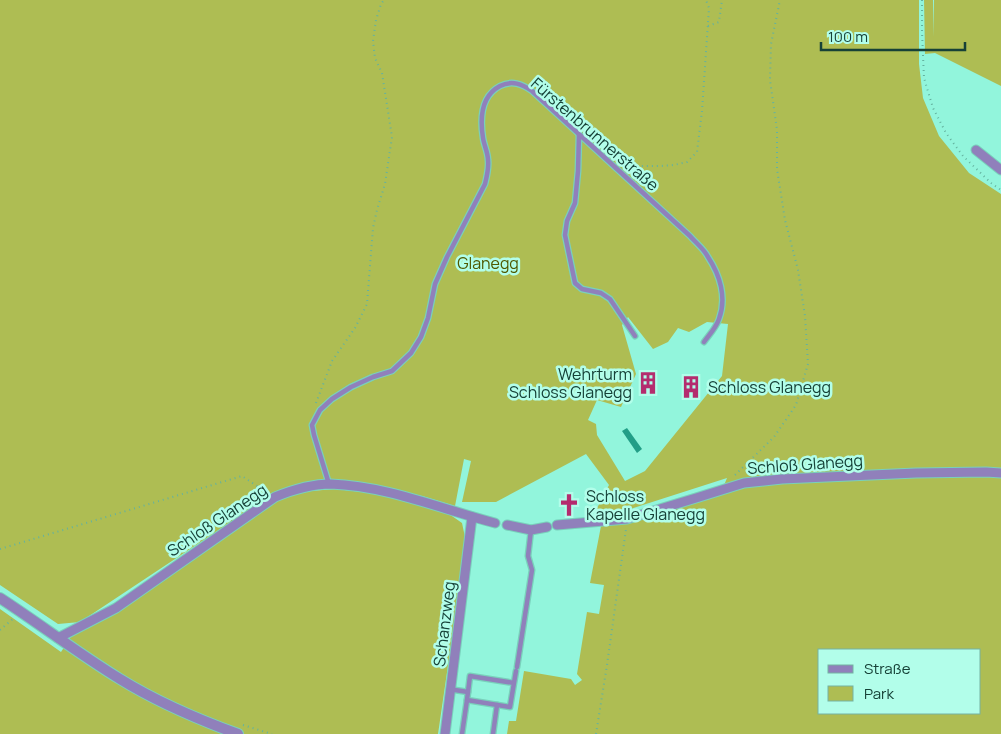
<svg xmlns="http://www.w3.org/2000/svg" width="1001" height="734" viewBox="0 0 1001 734" font-family="Manrope,sans-serif">
	<style>
		.green { fill: #aebd53; fill-rule: evenodd }
		.water { fill: #229e87 }
		.lines { fill: none; stroke-linecap: round; stroke-linejoin: round }
		.service-casing { stroke: #79d1bb; stroke-width: 7 }
		.minor-casing { stroke: #79d1bb; stroke-width: 11 }
		.tertiary-casing { stroke: #79d1bb; stroke-width: 12 }
		.path { stroke: #64b29f; stroke-width: 2; stroke-dasharray: 1 4; stroke-linecap: butt }
		.service { stroke: #9080bb; stroke-width: 4.5 }
		.minor { stroke: #9080bb; stroke-width: 9 }
		.tertiary { stroke: #9080bb; stroke-width: 10 }
		.labels { text-anchor: middle; dominant-baseline: central; stroke-width: 5; stroke-linejoin: round; paint-order: stroke }
		.street-label { font-size: 16px; fill: #164137; stroke: #b2feea }
		.park-label { font-size: 16px; fill: #4f5800; stroke: #b2feea }
		.poi-label { font-size: 16px; fill: #164137; stroke: #b2feea; text-anchor: start }
	</style>
	<rect width="100%" height="100%" fill="#92f5dc"/>
	<g class="green">
		<path d="M0,0H919V64L923,98L939,136L969,173L1001,194V734H507L509,721H516L524,671L571,679L575,685L582,680L577,674L587,612L599,614L604,585L590,583L601,526L627,523L720,495L727,478L621,512L594,514L609,485L586,454L496,502H462L471,461L464,459L455,506L422,496L370,485L325,481L273,494L80,622L58,624L0,585ZM628,317L653,349L668,342L678,328L689,332L707,322L728,324L722,376L645,471L625,481L597,435L596,424L588,420L597,400L621,407L636,374L622,325ZM820,650H980V713H820Z"/>
		<polygon points="924,0 933,0 934,37 934,0 1001,0 1001,86 935,53 925,54"/>
		<polygon points="335,489 372,493 442,509 462,523 466,542 438,734 0,734 0,609 61,652 72,635 93,625 275,501 299,492"/>
	</g>
	<polygon class="water" points="627,428 642,449 637,453 622,431"/>
	<g class="lines">
		<defs>
			<g id="service">
				<polyline points="579,134 578,171 575,203 567,221 565,235 575,283 582,289 601,293 610,299 635,336"/>
				<path d="M329,484L314,435L312,425L320,410L332,399L351,387L373,377L392,371L411,353L421,337L428,318L435,284L447,257L485,184C487,176 489,168 488,160C488,153 484,145 483,138C480,119 481,96 500,86C512,80 522,84 532,91L690,236C696,243 704,249 708,257C720,275 727,298 719,319C716,328 709,335 704,342"/>
				<polyline points="517,667 532,570 528,556 531,530"/>
				<polyline points="514,683 470,676 467,700 510,707 516,671"/>
				<polyline points="455,690 468,692"/>
				<polyline points="462,734 467,700"/>
				<polyline points="493,734 497,705"/>
			</g>
			<g id="minor">
				<polyline points="976,150 1001,170"/>
				<polyline points="507,525 531,530 547,527"/>
				<polyline points="557,525 627,519 696,498 744,483 782,479 916,473 986,472 1001,473"/>
				<path d="M58,638L116,608L275,497C292,490 312,484 331,484C387,486 441,509 495,523"/>
				<polyline points="445,734 472,517"/>
			</g>
			<path id="tertiary" d="M0,598C40,624 79,654 120,679C157,702 197,719 238,734"/>
		</defs>
		<use href="#service" class="service-casing"/>
		<use href="#minor" class="minor-casing"/>
		<use href="#tertiary" class="tertiary-casing"/>
		<g class="path">
			<polyline points="922,0 922,32 924,78 933,108 946,133 963,156 991,183 1001,190"/>
			<polyline points="708,26 719,22 722,0"/>
			<polyline points="627,168 641,166 661,166 674,165 687,162 697,152 702,111 709,8 706,0"/>
			<polyline points="316,403 332,361 355,328 367,304 373,228 377,210 385,184 392,137 382,73 375,58 373,41 376,20 381,4 384,0"/>
			<polyline points="735,475 774,437 796,405 808,364 805,316 798,270 785,220 777,169 777,130 770,80 771,44 780,0"/>
			<polyline points="0,549 242,476 266,492"/>
			<polyline points="0,630 14,618"/>
			<polyline points="243,725 272,734"/>
			<polyline points="596,734 607,665 626,529"/>
		</g>
		<use href="#service" class="service"/>
		<use href="#minor" class="minor"/>
		<use href="#tertiary" class="tertiary"/>
	</g>
	<defs>
		<symbol id="building-bare" viewBox="-9 -9 18 18"><path d="M-4-6H4V6H1V3H-1V6H-4ZM-2.5-4.3h1.7v1.8h-1.7ZM.8-4.3h1.7v1.8H.8ZM-2.5-1h1.7V.8h-1.7ZM.8-1h1.7V.8H.8Z" fill="#b42c6e" stroke="#b2feea" stroke-width="2.5" paint-order="stroke"/></symbol>
		<symbol id="church-bare" viewBox="-9 -9 18 18"><path d="M-1.2-6h2.4v3.5h3.3v2.4h-3.3V6h-2.4V-.1h-3.3v-2.4h3.3Z" fill="#b42c6e" stroke="#b2feea" stroke-width="2.5" paint-order="stroke"/></symbol>
	</defs>
	<g fill-rule="evenodd">
		<use href="#building-bare" x="632" y="367" width="32" height="32"/>
		<use href="#building-bare" x="675" y="371" width="32" height="32"/>
		<use href="#church-bare" x="553" y="489" width="32" height="32"/>
	</g>
	<g class="labels">
		<g class="street-label">
			<text transform="translate(595 134) rotate(41)">Fürstenbrunnerstraße</text>
			<text transform="translate(805 464) rotate(-4)">Schloß Glanegg</text>
			<text transform="translate(217 520) rotate(-34)">Schloß Glanegg</text>
			<text transform="translate(444 624) rotate(-83)">Schanzweg</text>
		</g>
		<g class="park-label">
			<text x="488" y="263">Glanegg</text>
		</g>
		<g class="poi-label">
			<text x="632" y="374" text-anchor="end">Wehrturm<tspan x="632" dy="18">Schloss Glanegg</tspan></text>
			<text x="708" y="387">Schloss Glanegg</text>
			<text x="586" y="496">Schloss<tspan x="586" dy="18">Kapelle Glanegg</tspan></text>
		</g>
	</g>
	<rect x="818" y="649" width="162" height="65" fill="#b2feea" stroke="#74b2a2"/>
	<rect x="828" y="665" width="25" height="8" fill="#9080bb" stroke="#74b2a2"/>
	<text x="864" y="674" font-size="15" fill="#164137">Straße</text>
	<rect x="828" y="686" width="25" height="15" fill="#aebd53" stroke="#74b2a2"/>
	<text x="864" y="699" font-size="15" fill="#164137">Park</text>
	<path d="M821 42v8h144v-8" fill="none" stroke="#164137" stroke-width="2.5"/>
	<text x="828" y="42" font-size="15" fill="#164137" stroke="#b2feea" stroke-width="4" paint-order="stroke">100 m</text>
</svg>
